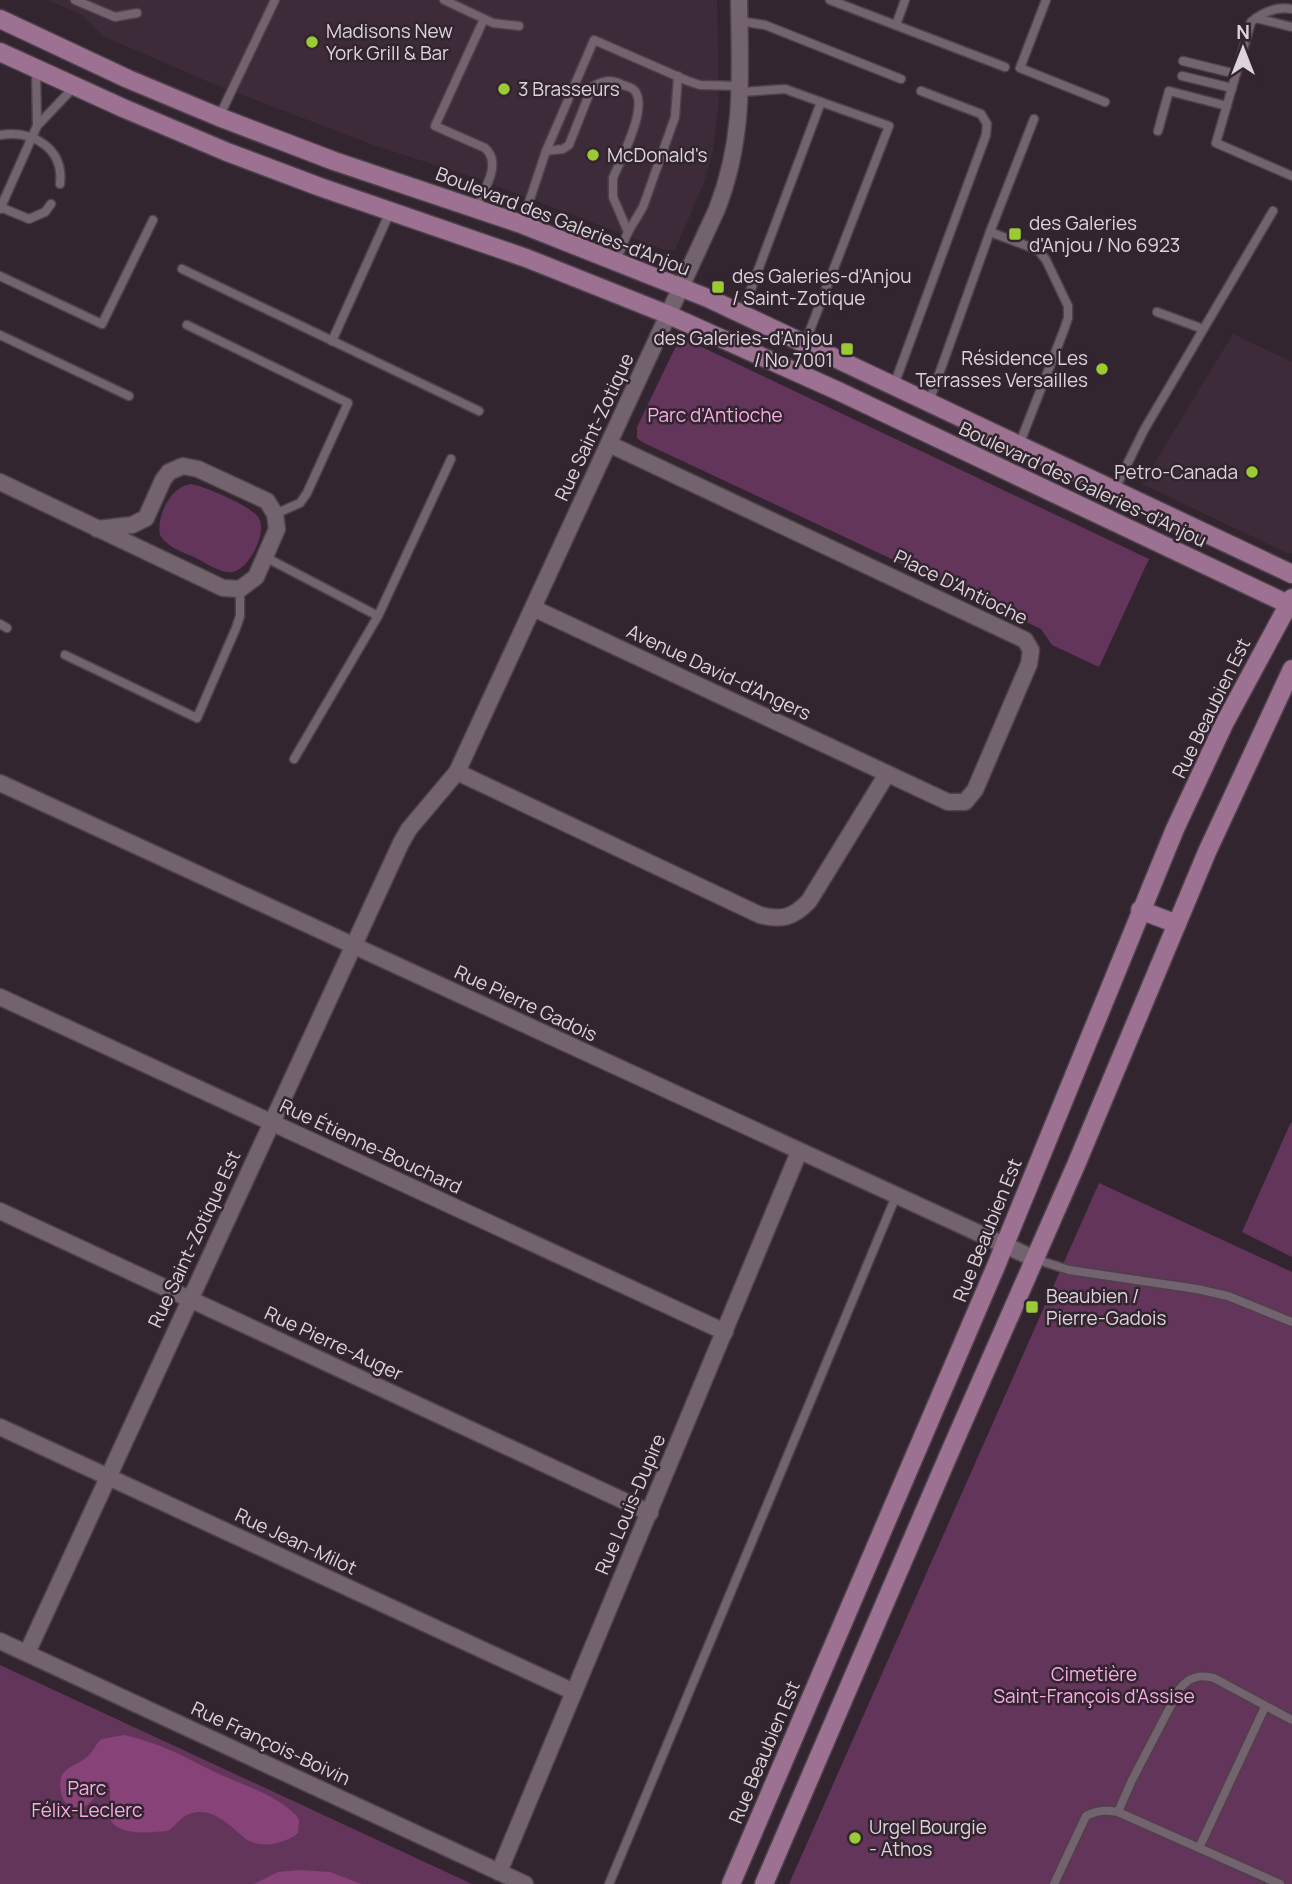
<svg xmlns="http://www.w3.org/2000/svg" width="1292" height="1884" viewBox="0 0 1292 1884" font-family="Manrope,sans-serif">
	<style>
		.built { fill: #3e2b39 }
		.green { fill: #64355a }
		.forest { fill: #874278 }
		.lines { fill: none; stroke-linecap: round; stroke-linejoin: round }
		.lane-casing { stroke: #4d414a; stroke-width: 11 }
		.street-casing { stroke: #4d414a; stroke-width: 19 }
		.secondary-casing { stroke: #4d414a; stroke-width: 21 }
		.lane { stroke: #73636f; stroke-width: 8 }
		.street { stroke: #73636f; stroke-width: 16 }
		.secondary { stroke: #9c7192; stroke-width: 18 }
		.poi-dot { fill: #9acb34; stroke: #32252f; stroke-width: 2.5 }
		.labels { text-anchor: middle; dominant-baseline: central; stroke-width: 5; stroke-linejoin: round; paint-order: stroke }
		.poi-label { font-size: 19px; fill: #ddd4db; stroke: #32252f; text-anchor: start }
		.street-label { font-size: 19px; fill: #ddd4db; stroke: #32252f }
		.park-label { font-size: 19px; fill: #fbace7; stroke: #32252f }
	</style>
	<rect width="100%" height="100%" fill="#32252f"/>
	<g class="built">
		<polygon points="48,0 717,0 719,100 713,151 703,185 675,250 662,249 476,178 376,146 211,83 103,36 82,15"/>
		<polygon points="1233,334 1292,362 1292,553 1289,554 1142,484"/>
	</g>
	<g class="green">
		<polygon points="684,341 691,342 1149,559 1099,667 1052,645 1041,629 642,442 637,438 637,427 675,348"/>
		<path d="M191,484C204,486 251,506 258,517C269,531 248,572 231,572C219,573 206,563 196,558C183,552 168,548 160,535C156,516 171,486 191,484Z"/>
		<polygon points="1291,1122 1292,1123 1292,1257 1242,1232"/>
		<polygon points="1099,1183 1292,1272 1292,1884 789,1884"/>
		<polygon points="0,1665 472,1884 0,1884"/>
	</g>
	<g class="forest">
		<path d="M124,1735C158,1742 185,1757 215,1772C244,1786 271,1792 296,1815L299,1820L298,1833C285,1844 261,1849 246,1839C231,1827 213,1805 189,1814C181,1817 175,1826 168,1831C151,1832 119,1837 110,1819V1788L109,1783L105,1782C99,1789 93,1803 84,1807C65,1815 56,1790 62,1775C67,1766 81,1763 88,1756C94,1751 95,1744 102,1739Z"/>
		<polygon points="300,1870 330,1872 362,1884 254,1884 278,1872"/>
	</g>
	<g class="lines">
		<defs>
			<g id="lane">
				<polyline points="75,0 115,17 137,13"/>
				<polyline points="444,0 493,23 519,26"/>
				<polyline points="830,0 1005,67"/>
				<polyline points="1046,0 1020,68 1105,102"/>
				<path d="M1292,9C1276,6 1263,12 1251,22L1216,143L1292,176"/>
				<polyline points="1256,18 1292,27"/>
				<polyline points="739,21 765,25 901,79"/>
				<polyline points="896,25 905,0"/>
				<polyline points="1183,61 1236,74"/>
				<polyline points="1182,76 1232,88"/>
				<polyline points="741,92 785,89 821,102 742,313"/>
				<polyline points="219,117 275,0"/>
				<polyline points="37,126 75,86"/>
				<polyline points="1158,131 1169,91 1227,106"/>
				<path d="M0,135C33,130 64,148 60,184"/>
				<path d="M546,151L563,149L569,145L592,87C603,80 611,79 623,85C626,86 630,87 633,89C651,104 620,160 613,178V197L628,232"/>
				<polyline points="0,207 29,219 45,212 51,204"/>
				<path d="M476,208C483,191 503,164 485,148L435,126L484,19"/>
				<polyline points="0,209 37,126 36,69"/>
				<polyline points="522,223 546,151 594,40 688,81 700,85 741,86"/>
				<polyline points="990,232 1030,247 1039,251 1046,260 1068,306 1068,318 1064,330 1019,445"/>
				<polyline points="616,261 628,232 643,207 675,117 678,76"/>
				<polyline points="182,269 479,411"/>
				<polyline points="0,276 102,324 153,220"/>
				<polyline points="1157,312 1203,329"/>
				<polyline points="187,325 348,403 307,493 300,503 275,514"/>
				<polyline points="0,335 129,396"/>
				<polyline points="332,341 390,212"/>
				<polyline points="805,343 889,126 821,102"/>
				<polyline points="894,385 986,135 987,124 981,114 921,91"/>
				<polyline points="929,402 990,232 1034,119"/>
				<polyline points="1114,491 1144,430 1273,211"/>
				<polyline points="265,557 378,616"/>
				<polyline points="0,624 7,628"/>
				<polyline points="65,655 197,718 236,628 240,616 240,589"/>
				<polyline points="294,759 378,616 451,459"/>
				<polyline points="1035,1259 1069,1270 1197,1289 1228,1296 1292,1322"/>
				<path d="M1118,1812L1132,1780L1179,1690C1188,1677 1199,1674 1214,1678L1292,1720"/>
				<polyline points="1199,1848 1265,1707"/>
				<polyline points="609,1884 896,1196"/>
				<path d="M1054,1884L1086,1816C1098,1810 1105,1810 1118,1812L1280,1884"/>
			</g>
			<g id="street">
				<polyline points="0,482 223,588 240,589 256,577 277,529 275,514 267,501 198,469 183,466 169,472 163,480 146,518 132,525 97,529"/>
				<polyline points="533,608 948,802 965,802 975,790 1029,664 1031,650 1025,640 609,444"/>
				<path d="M457,772L760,915C782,921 794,917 809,901L887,774"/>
				<polyline points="0,783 1035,1259"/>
				<polyline points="0,997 725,1332"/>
				<polyline points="0,1211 650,1513"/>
				<polyline points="0,1427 574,1692"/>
				<polyline points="0,1641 525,1884"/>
				<path d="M27,1653L401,843L409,829L457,772L717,209C745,137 740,75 739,0"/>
				<polyline points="499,1872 799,1152"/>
			</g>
			<g id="secondary">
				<polyline points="0,19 128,79 219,117 334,161 521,224 710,299 1292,574"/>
				<polyline points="0,52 123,108 227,152 320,187 526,258 669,315 836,390 1292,606"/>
				<polyline points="1140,910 1177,924"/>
				<polyline points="731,1884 996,1266 1175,829 1224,724 1292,598"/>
				<polyline points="764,1884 949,1454 1076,1165 1207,852 1292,669"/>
			</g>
		</defs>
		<use href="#lane" class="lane-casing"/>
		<use href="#street" class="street-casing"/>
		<use href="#secondary" class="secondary-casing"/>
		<use href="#lane" class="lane"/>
		<use href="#street" class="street"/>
		<use href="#secondary" class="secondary"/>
	</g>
	<g class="poi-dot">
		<circle cx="312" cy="42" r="7"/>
		<circle cx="504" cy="89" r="7"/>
		<circle cx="593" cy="155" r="7"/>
		<rect x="1008" y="227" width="14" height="14" rx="3.5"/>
		<rect x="711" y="280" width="14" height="14" rx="3.5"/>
		<rect x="840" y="342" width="14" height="14" rx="3.5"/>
		<circle cx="1102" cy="369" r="7"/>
		<circle cx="1252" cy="472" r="7"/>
		<rect x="1025" y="1300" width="14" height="14" rx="3.5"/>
		<circle cx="855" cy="1838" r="7"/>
	</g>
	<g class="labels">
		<g class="poi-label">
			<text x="326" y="31">Madisons New<tspan x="326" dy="22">York Grill &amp; Bar</tspan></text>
			<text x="518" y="89">3 Brasseurs</text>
			<text x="607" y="155">McDonald's</text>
			<text x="1029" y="223">des Galeries<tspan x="1029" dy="22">d'Anjou / No 6923</tspan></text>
			<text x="732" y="276">des Galeries-d'Anjou<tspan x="732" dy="22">/ Saint-Zotique</tspan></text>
			<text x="833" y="338" text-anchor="end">des Galeries-d'Anjou<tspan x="833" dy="22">/ No 7001</tspan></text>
			<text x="1088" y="358" text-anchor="end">Résidence Les<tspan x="1088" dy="22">Terrasses Versailles</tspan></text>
			<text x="1238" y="472" text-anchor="end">Petro-Canada</text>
			<text x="1046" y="1296">Beaubien /<tspan x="1046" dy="22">Pierre-Gadois</tspan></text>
			<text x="869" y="1827">Urgel Bourgie<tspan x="869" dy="22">- Athos</tspan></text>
		</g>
		<g class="street-label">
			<text transform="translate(563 221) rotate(21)">Boulevard des Galeries-d'Anjou</text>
			<text transform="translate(594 427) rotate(-65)">Rue Saint-Zotique</text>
			<text transform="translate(1083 484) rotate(25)">Boulevard des Galeries-d'Anjou</text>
			<text transform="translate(961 587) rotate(26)">Place D'Antioche</text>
			<text transform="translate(719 672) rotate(25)">Avenue David-d'Angers</text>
			<text transform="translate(1211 708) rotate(-64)">Rue Beaubien Est</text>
			<text transform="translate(526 1003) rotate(25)">Rue Pierre Gadois</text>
			<text transform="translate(371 1146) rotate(25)">Rue Étienne-Bouchard</text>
			<text transform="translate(987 1230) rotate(-68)">Rue Beaubien Est</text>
			<text transform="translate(194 1239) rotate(-65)">Rue Saint-Zotique Est</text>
			<text transform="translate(334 1343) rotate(25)">Rue Pierre-Auger</text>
			<text transform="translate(630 1504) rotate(-67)">Rue Louis-Dupire</text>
			<text transform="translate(296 1541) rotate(25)">Rue Jean-Milot</text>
			<text transform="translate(271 1743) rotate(25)">Rue François-Boivin</text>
			<text transform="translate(764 1752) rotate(-67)">Rue Beaubien Est</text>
		</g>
		<g class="park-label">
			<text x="715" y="415">Parc d'Antioche</text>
			<text x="1094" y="1674">Cimetière<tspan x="1094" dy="22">Saint-François d'Assise</tspan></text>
			<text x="87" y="1788">Parc<tspan x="87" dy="22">Félix-Leclerc</tspan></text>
		</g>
	</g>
	<g transform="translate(1243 49)" stroke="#32252f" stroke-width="5" paint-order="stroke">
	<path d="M0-5L12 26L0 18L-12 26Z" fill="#ddd4db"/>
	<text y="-10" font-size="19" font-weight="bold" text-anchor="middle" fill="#ddd4db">N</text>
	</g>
</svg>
